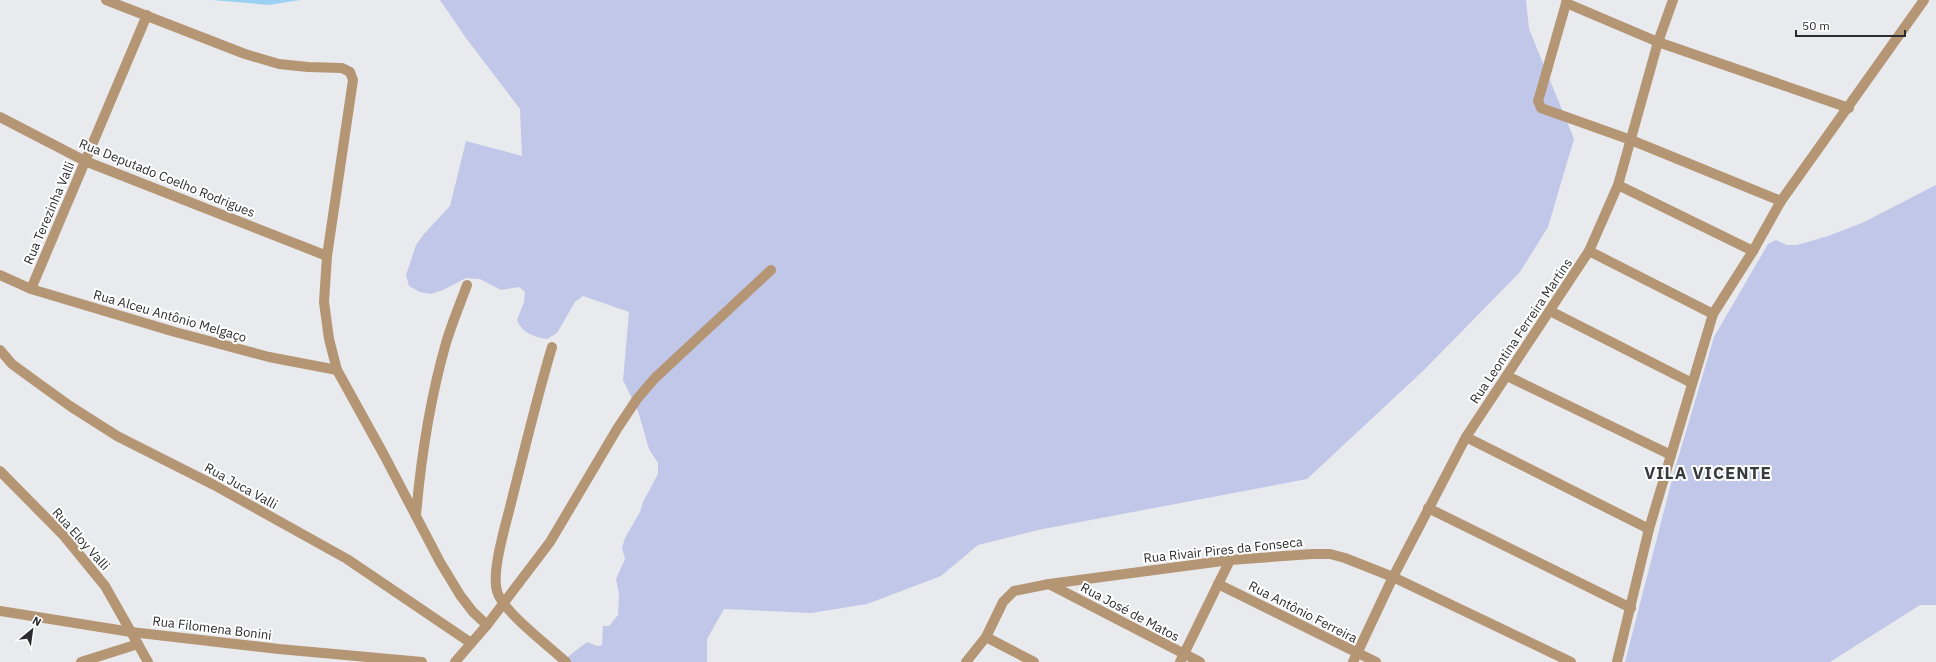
<svg xmlns="http://www.w3.org/2000/svg" width="1936" height="662" viewBox="0 0 1936 662" font-family="'IBM Plex Sans',sans-serif">
	<style>
		.green { fill: #c0c7e8 }
		.water { fill: #9bd2f4 }
		.lines { fill: none; stroke-linecap: round; stroke-linejoin: round }
		.minor { stroke: #b59674; stroke-width: 10 }
		.labels { text-anchor: middle; dominant-baseline: central; stroke-width: 4; stroke-linejoin: round; paint-order: stroke }
		.street-label { font-size: 13px; fill: #2c2c2e; stroke: #fff }
		.district-label { font-size: 17px; font-weight: bold; letter-spacing: 1px; fill: #393a3d; stroke: #fff }
	</style>
	<rect width="100%" height="100%" fill="#e9eaee"/>
	<g class="green">
		<path d="M440,0H1526L1529,29L1574,139L1548,227L1520,272L1424,370L1307,479L1038,530L978,545L941,576L867,604L811,613L724,609L707,639V662H569L565,659L587,642L597,646L602,645L603,626H609L618,615L619,594L616,579L625,559L622,548L625,538L640,512L643,502L658,474V463L649,449L638,411L623,380L629,312L583,296L575,302L557,333L547,339C534,337 522,333 517,320L524,302L525,292L519,287L501,290L480,279L466,278L443,290L431,294L420,292L409,286L406,275L416,245L424,234L450,206L466,141L522,156L520,109L466,38Z"/>
		<polygon points="1936,185 1936,605 1920,605 1830,662 1625,662 1674,472 1714,337 1768,244 1776,240 1787,245 1797,245 1828,236 1862,223"/>
	</g>
	<polygon class="water" points="212,0 300,0 269,5"/>
	<g class="lines">
		<g class="minor">
			<polyline points="106,0 245,54 279,64 308,67 342,68 350,72 353,80 327,256 324,302 329,339 337,370 384,455 440,562 460,595 473,612 487,625"/>
			<polyline points="1567,0 1539,98 1538,101 1541,108 1631,140 1781,201"/>
			<polyline points="1566,3 1658,42 1849,108"/>
			<polyline points="0,117 85,161 327,256"/>
			<polyline points="1618,185 1753,251"/>
			<polyline points="1589,251 1713,314"/>
			<polyline points="0,275 31,289 175,332 269,357 337,370"/>
			<polyline points="31,289 147,15"/>
			<polyline points="1550,311 1692,383"/>
			<path d="M552,347C537,397 525,448 512,499C507,521 491,570 497,591C502,611 549,646 566,662"/>
			<polyline points="0,350 12,364 38,383 70,406 117,436 214,485 347,559 471,643"/>
			<polyline points="1507,376 1671,455"/>
			<polyline points="1466,437 1649,529"/>
			<polyline points="0,471 64,536 105,586 148,662"/>
			<polyline points="1428,508 1631,608"/>
			<path d="M416,515C421,457 430,399 446,343C452,323 460,304 467,285"/>
			<polyline points="1049,584 1200,662"/>
			<polyline points="1218,584 1376,662"/>
			<polyline points="0,611 131,632 279,649 422,662"/>
			<polyline points="986,637 1034,662"/>
			<polyline points="81,662 138,644"/>
			<polyline points="455,662 487,625 550,542 617,429 637,399 655,378 771,270"/>
			<polyline points="966,662 986,637 1003,602 1014,591 1049,584 1230,560 1312,554 1330,554 1345,558 1393,577 1571,662"/>
			<polyline points="1180,662 1230,560"/>
			<polyline points="1353,662 1393,577 1466,437 1589,251 1618,185 1658,42 1673,0"/>
			<polyline points="1617,662 1649,529 1713,314 1753,251 1781,201 1924,0"/>
		</g>
	</g>
	<g class="labels">
		<g class="street-label">
			<text transform="translate(167 178) rotate(22)">Rua Deputado Coelho Rodrigues</text>
			<text transform="translate(49 213) rotate(-67)">Rua Terezinha Valli</text>
			<text transform="translate(170 316) rotate(16)">Rua Alceu Antônio Melgaço</text>
			<text transform="translate(1521 331) rotate(-56)">Rua Leontina Ferreira Martins</text>
			<text transform="translate(241 486) rotate(29)">Rua Juca Valli</text>
			<text transform="translate(81 539) rotate(48)">Rua Eloy Valli</text>
			<text transform="translate(1223 550) rotate(-6)">Rua Rivair Pires da Fonseca</text>
			<text transform="translate(1130 612) rotate(28)">Rua José de Matos</text>
			<text transform="translate(1303 612) rotate(27)">Rua Antônio Ferreira</text>
			<text transform="translate(212 628) rotate(7)">Rua Filomena Bonini</text>
		</g>
		<g class="district-label">
			<text x="1708" y="473">VILA VICENTE</text>
		</g>
	</g>
	<g transform="translate(32 630) rotate(29)" stroke="#ffffff" stroke-width="3" paint-order="stroke">
	<path d="M0-3L7 15L0 10L-7 15Z" fill="#2c2c2e"/>
	<text y="-6" font-size="11" font-weight="bold" text-anchor="middle" fill="#2c2c2e">N</text>
	</g>
	<path d="M1796 30v6h109v-6" fill="none" stroke="#2c2c2e" stroke-width="2"/>
	<text x="1802" y="30" font-size="12" fill="#2c2c2e" stroke="#ffffff" stroke-width="3" paint-order="stroke">50 m</text>
</svg>
